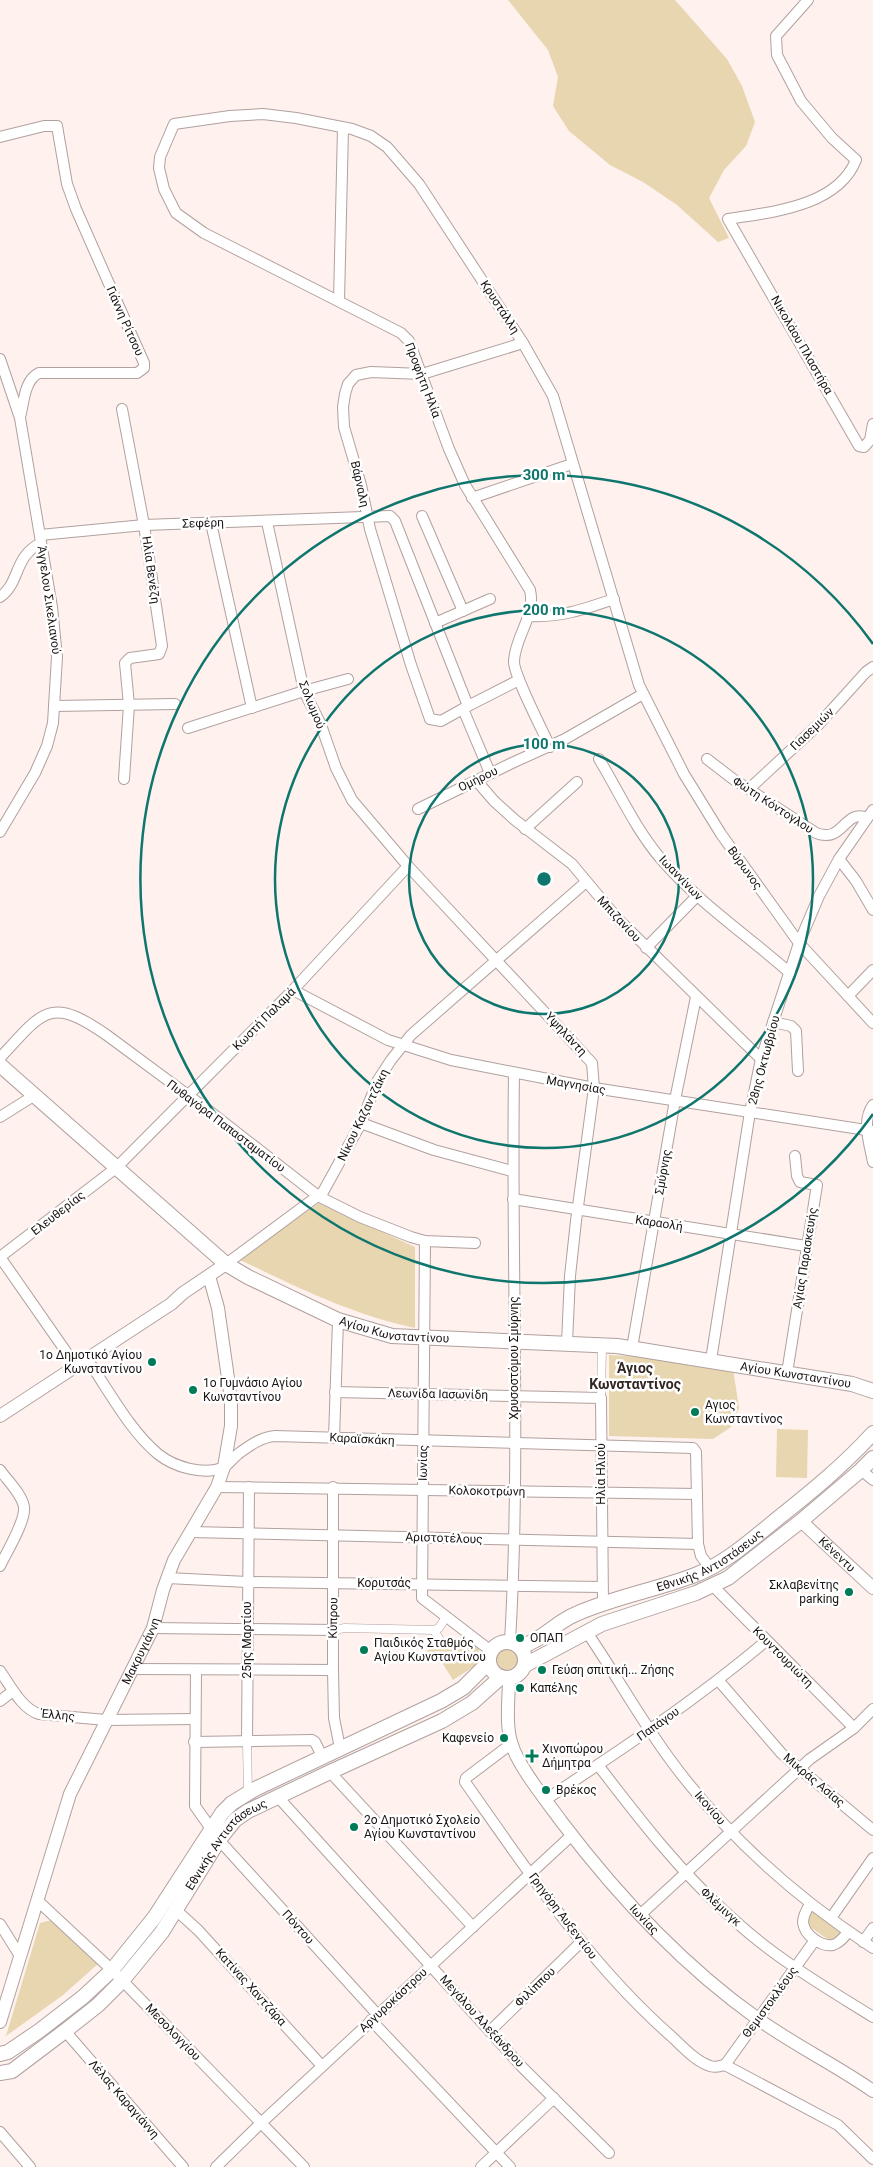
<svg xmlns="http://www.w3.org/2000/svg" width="873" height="2167" viewBox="0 0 873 2167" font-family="Roboto,sans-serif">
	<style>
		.green { fill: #e8d6b0 }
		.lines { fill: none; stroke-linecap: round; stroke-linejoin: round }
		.pedestrian-casing { stroke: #b1a19e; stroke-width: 9 }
		.minor-casing { stroke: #b1a19e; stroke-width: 12 }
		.tertiary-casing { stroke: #b1a19e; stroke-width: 14 }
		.secondary-casing { stroke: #b1a19e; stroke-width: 16 }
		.pedestrian { stroke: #fff; stroke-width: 8 }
		.minor { stroke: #fff; stroke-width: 10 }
		.tertiary { stroke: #fff; stroke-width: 12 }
		.secondary { stroke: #fff; stroke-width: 14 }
		.ring { fill: none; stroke: #0f766e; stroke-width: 2.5 }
		.poi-dot { fill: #007b58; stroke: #fff; stroke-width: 2 }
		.labels { text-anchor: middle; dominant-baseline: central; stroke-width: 5; stroke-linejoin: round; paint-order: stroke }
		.street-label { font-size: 12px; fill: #191312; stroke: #fff }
		.poi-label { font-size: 12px; fill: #191312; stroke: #fff; text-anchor: start }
		.neighbourhood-label { font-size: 14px; font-weight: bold; fill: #332724; stroke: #fff }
		.centre { fill: #0f766e; stroke: #fff; stroke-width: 2.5 }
		.ring-label { font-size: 15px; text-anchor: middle; font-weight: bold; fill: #0f766e; stroke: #fff; stroke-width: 5; stroke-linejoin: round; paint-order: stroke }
	</style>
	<rect width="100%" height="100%" fill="#fef1ee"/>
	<g class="green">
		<polygon points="508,0 675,0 727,59 742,86 755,122 746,146 724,170 709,198 729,238 718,242 677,205 643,182 610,165 569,131 553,106 558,77 548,50"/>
		<path d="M319,1203L415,1247V1328C350,1314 297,1287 238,1259Z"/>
		<polygon points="609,1355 658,1358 733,1369 739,1408 731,1427 713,1439 609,1436"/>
		<polygon points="777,1429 808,1430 807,1478 776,1477"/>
		<polygon points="470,1642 479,1649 476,1665 453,1680 440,1659 437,1661 434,1658 430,1660 425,1652 436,1645 461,1648"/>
		<circle cx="507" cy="1659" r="12"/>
		<polygon points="811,1909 842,1932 836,1940 830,1941 809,1926 807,1919"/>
		<polygon points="52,1920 99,1963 63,1995 6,2036 40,1923"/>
	</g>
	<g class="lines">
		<defs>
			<g id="pedestrian">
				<polyline points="601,1398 602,1345"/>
				<polyline points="333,1630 345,1628 434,1630 439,1628 446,1617"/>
				<polyline points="434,1630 441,1642 466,1645"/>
				<polyline points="247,1743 248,1793"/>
			</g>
			<g id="minor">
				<path d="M808,0L776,36L777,55L801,101L832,138L856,160C837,207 771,212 728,219L859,446L864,447L870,440L873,424"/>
				<path d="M0,137L44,126H57L67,184L76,209L144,363V368L137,373H39C24,380 24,403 20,417"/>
				<polyline points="339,301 343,128"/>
				<polyline points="0,359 20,418 52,607 57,657 53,723 47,746 35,773 0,832"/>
				<polyline points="122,409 144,525 162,646 159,654 130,658 125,663 129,705 124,779"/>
				<polyline points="472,498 572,464"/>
				<polyline points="422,516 463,611"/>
				<polyline points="267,522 304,691 321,725 336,768 352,800 408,866 592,1063 594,1088 576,1221 570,1276 567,1343"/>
				<polyline points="211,523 252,708"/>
				<polyline points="40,535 144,525 390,516 395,521 468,706 519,680"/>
				<path d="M0,597C21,582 13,557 41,543"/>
				<path d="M528,616C559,618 585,609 614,599"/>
				<polyline points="435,623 490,599"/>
				<polyline points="54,706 175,704"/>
				<polyline points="468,706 441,721 430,719 411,665 370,529 361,485 344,427 343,407 345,394 348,384 356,375 371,372 422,374 523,343"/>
				<polyline points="463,709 490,773"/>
				<polyline points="188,728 304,691 348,679"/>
				<path d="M550,747C543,731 513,674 514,661C515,636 536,616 530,590L465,485L449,449L409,341L401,333L204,233L176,213L164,189L159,168L160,157L174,124L230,116L263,114L296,118L352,129L371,136L387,147L419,184L523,343L553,396L639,685L684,774L721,834L799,943L873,1023"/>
				<path d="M599,759C619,792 636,830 661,859C699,903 747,935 790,973"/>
				<path d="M707,759L733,779L816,833C844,844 844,808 867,818"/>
				<polyline points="476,780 494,801 515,820 572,864 617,918 761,1059"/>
				<polyline points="749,789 819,724 866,672 873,667"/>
				<polyline points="418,809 512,763 565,739 643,694"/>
				<polyline points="525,829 577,782"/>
				<polyline points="839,859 856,881 873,910"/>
				<polyline points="646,948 697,896"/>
				<polyline points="293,990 388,1040 451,1060 594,1088 873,1131"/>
				<polyline points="848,996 873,970"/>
				<polyline points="773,1022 791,1026 796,1031 798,1071"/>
				<path d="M0,1058C43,1011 50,995 108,1036L208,1110L318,1196L360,1217L411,1237L425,1241L475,1243"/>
				<path d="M873,1105C861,1121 870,1145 873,1162"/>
				<polyline points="0,1117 35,1095"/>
				<polyline points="361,1123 434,1150 512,1171"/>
				<polyline points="513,1199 806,1246"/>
				<polyline points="425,1241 422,1598 491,1651"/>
				<polyline points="226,1264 323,1192 361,1123 378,1080 391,1060 411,1035 586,882"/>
				<polyline points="632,1348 675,1100 696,997"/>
				<path d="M87,1359C108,1389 130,1431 158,1454C174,1467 204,1476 224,1467C229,1464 233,1458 238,1454C249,1446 261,1437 275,1436L693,1448L696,1452L698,1544L701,1556L710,1568"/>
				<polyline points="711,1360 750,1112 761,1059 799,943 819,896 839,859 873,810"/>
				<polyline points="76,1366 0,1257 116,1168 293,990 408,866"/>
				<polyline points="787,1373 817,1185 800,1182 797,1176 795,1156"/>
				<polyline points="335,1392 601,1398 603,1603"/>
				<polyline points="334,1438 338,1320"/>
				<path d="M0,1470C7,1480 22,1494 24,1507C26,1521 6,1553 0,1566"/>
				<polyline points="861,1470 873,1480"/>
				<polyline points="217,1487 697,1494"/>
				<polyline points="333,1487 333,1670 334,1718 340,1748"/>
				<polyline points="191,1532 698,1544"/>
				<polyline points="167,1578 247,1582 602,1587"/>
				<polyline points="713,1586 854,1728"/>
				<polyline points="153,1628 333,1630"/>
				<path d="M586,1631C615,1673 639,1717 669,1758C725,1835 794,1896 873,1948"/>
				<path d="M510,1642C521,1452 511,1263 514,1074"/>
				<polyline points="132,1669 333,1670"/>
				<path d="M0,1671C10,1685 22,1709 39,1714L106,1720L195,1719"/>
				<polyline points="196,1671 195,1806 219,1840 377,2014"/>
				<polyline points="719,1681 782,1754 873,1830"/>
				<polyline points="0,1701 13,1691"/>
				<polyline points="194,1742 312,1740 315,1742 322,1756"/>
				<polyline points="247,1743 249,1487"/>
				<path d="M511,1744L466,1778L465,1782C528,1871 588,1963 671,2036C682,2046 695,2061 710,2066C715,2068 720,2066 725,2065"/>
				<path d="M598,1765C640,1820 681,1873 733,1919C775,1958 825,1987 873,2017"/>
				<polyline points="330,1772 473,1927"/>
				<polyline points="278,1797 523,2068 609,2153"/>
				<path d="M545,1800C621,1750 696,1700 766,1641"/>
				<polyline points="38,1901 112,1970 304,2167"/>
				<path d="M810,1904C807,1909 803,1916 803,1922C804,1935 821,1947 833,1945C840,1943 844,1937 848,1932"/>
				<polyline points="177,1911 198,1930 322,2066"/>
				<polyline points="640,1915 810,1759 854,1728 873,1709"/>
				<polyline points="831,1918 873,1858"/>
				<polyline points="0,1924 20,1956"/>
				<polyline points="863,1942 873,1928"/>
				<polyline points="371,2020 510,2167"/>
				<polyline points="65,2031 183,2167"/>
				<polyline points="490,2031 580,1943"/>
				<polyline points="725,2065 838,2125 873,2159"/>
				<polyline points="725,2065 815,1940"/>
				<polyline points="0,2132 30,2167"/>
				<polyline points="216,2167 261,2123 572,1835"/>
				<polyline points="481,2167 554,2098"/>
			</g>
			<g id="tertiary">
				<polyline points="0,1416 171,1304 183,1293 226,1264"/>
				<path id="s1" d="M801,1521L873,1588"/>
				<path id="s2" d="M509,1677C509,1699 505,1725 512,1745C518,1766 548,1803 561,1821C617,1895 682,1965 758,2019C794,2045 836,2065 873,2091"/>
				<path id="s3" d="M0,2022L70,1794L153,1628L163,1590L174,1560L217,1487L224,1467L231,1426V1399L218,1308L209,1276"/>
			</g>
			<g id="secondary">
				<path id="s4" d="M0,1065L226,1264L248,1277L338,1320L392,1336L617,1346L852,1384L873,1391"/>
				<circle cx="507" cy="1660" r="18"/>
				<path id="s5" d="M520,1647C541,1641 556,1622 576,1614C614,1597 656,1590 695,1575C726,1563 751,1540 777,1519C811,1492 844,1465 873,1433"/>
				<polyline points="525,1665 602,1624 696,1593 728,1578 801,1521 861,1470 873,1458"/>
				<polyline points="0,2054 8,2052 39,2031 83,1997 112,1970 154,1918 222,1813 232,1803 255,1789 441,1701 463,1688 489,1662"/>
				<path id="s6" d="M0,2073L12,2071L65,2031L98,2005L122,1981L162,1932L219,1840L235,1820L248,1811L330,1772L442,1721L472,1703L501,1677"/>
			</g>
		</defs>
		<use href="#pedestrian" class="pedestrian-casing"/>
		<use href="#minor" class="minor-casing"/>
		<use href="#tertiary" class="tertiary-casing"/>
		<use href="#secondary" class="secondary-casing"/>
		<use href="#pedestrian" class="pedestrian"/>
		<use href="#minor" class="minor"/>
		<use href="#tertiary" class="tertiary"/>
		<use href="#secondary" class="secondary"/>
	</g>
	<g class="ring">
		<circle cx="544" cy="879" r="135"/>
		<circle cx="544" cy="879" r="269"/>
		<path d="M873 1114A404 404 0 1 1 873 644"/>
	</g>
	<g class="poi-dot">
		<circle cx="152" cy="1362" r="5"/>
		<circle cx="193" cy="1390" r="5"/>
		<circle cx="695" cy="1412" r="5"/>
		<circle cx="849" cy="1592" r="5"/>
		<circle cx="520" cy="1638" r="5"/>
		<circle cx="364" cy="1650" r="5"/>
		<circle cx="542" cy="1670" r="5"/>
		<circle cx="520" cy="1688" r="5"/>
		<circle cx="504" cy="1738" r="5"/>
		<path d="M529.5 1748.5h5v5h5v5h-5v5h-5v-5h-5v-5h5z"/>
		<circle cx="546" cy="1790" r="5"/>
		<circle cx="354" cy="1827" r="5"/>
	</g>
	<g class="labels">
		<g class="street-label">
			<text transform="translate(500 307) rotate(57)">Κρυστάλλη</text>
			<text transform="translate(125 321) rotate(66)">Γιάννη Ρίτσου</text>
			<text transform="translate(802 345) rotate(60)">Νικολάου Πλαστήρα</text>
			<text transform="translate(423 380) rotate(69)">Προφήτη Ηλία</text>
			<text transform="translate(360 484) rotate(77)">Βάρναλη</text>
			<text transform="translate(203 523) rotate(-2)">Σεφέρη</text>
			<text transform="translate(151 570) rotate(82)">Ηλία Βενέζη</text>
			<text transform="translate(49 600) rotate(82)">Άγγελου Σικελιανού</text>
			<text transform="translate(312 705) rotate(68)">Σολωμού</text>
			<text transform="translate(812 729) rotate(-44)">Γιασεμιών</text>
			<text transform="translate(478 779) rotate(-26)">Ομήρου</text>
			<text transform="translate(773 805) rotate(33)">Φώτη Κόντογλου</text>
			<text transform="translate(745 868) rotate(54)">Βύρωνος</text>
			<text transform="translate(681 878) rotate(46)">Ιωαννίνων</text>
			<text transform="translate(619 919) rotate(47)">Μπιζανίου</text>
			<text transform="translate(264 1019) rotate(-45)">Κωστή Παλαμά</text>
			<text transform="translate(566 1034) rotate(47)">Υψηλάντη</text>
			<text transform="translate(764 1060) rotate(-75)">28ης Οκτωβρίου</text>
			<text transform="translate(576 1085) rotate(10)">Μαγνησίας</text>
			<text transform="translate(363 1115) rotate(-64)">Νίκου Καζαντζάκη</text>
			<text transform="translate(226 1126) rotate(37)">Πυθαγόρα Παπασταματίου</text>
			<text transform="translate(663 1172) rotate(-80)">Σμύρνης</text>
			<text transform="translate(58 1213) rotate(-38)">Ελευθερίας</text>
			<text transform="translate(659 1223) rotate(9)">Καραολή</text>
			<text transform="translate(805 1258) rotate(-81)">Αγίας Παρασκευής</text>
			<text stroke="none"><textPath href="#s4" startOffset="484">Αγίου Κωνσταντίνου</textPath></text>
			<text transform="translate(514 1358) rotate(-90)">Χρυσοστόμου Σμύρνης</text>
			<text stroke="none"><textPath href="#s4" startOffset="889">Αγίου Κωνσταντίνου</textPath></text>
			<text transform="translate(438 1394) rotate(1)">Λεωνίδα Ιασωνίδη</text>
			<text transform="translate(362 1439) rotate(3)">Καραϊσκάκη</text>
			<text transform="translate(423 1463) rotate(-89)">Ιωνίας</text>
			<text transform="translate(601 1474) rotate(-90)">Ηλία Ηλιού</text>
			<text transform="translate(487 1491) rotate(1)">Κολοκοτρώνη</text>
			<text transform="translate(444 1538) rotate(2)">Αριστοτέλους</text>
			<text stroke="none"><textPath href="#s1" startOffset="49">Κένεντυ</textPath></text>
			<text stroke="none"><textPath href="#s5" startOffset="210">Εθνικής Αντιστάσεως</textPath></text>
			<text x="384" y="1583">Κορυτσάς</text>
			<text transform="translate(333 1618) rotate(-89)">Κύπρου</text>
			<text transform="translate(247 1640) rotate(-90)">25ης Μαρτίου</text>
			<text stroke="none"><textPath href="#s3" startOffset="398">Μακρυγιάννη</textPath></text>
			<text transform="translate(783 1657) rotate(45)">Κουντουριώτη</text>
			<text transform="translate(58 1715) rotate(6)">Έλλης</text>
			<text transform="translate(658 1724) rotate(-35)">Παπάγου</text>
			<text transform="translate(814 1780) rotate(40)">Μικράς Ασίας</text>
			<text transform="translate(710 1808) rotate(49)">Ικονίου</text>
			<text stroke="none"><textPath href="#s6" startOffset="328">Εθνικής Αντιστάσεως</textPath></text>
			<text transform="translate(721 1907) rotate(43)">Φλέμινγκ</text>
			<text transform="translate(563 1916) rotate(53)">Γρηγόρη Αυξεντίου</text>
			<text stroke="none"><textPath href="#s2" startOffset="288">Ιωνίας</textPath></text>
			<text transform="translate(298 1927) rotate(48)">Πόντου</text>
			<text transform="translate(251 1987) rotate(48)">Κατίνας Χαντζάρα</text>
			<text transform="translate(535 1987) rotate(-44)">Φιλίππου</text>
			<text transform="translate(393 2000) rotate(-43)">Αργυροκάστρου</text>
			<text transform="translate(770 2002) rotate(-54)">Θεμιστοκλέους</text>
			<text transform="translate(482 2021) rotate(48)">Μεγάλου Αλεξάνδρου</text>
			<text transform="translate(173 2032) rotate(46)">Μεσολογγίου</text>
			<text transform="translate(124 2099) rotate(49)">Λέλας Καραγιάννη</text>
		</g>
		<g class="poi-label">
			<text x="142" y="1355" text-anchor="end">1ο Δημοτικό Αγίου<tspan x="142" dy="14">Κωνσταντίνου</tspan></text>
			<text x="203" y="1383">1ο Γυμνάσιο Αγίου<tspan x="203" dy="14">Κωνσταντίνου</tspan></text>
			<text x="705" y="1405">Αγιος<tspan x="705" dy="14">Κωνσταντίνος</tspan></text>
			<text x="839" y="1585" text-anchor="end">Σκλαβενίτης<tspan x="839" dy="14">parking</tspan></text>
			<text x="530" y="1638">ΟΠΑΠ</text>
			<text x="374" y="1643">Παιδικός Σταθμός<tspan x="374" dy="14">Αγίου Κωνσταντίνου</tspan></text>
			<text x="552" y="1670">Γεύση σπιτική... Ζήσης</text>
			<text x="530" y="1688">Καπέλης</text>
			<text x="494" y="1738" text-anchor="end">Καφενείο</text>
			<text x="542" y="1749">Χινοπώρου<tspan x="542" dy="14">Δήμητρα</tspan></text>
			<text x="556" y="1790">Βρέκος</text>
			<text x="364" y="1820">2ο Δημοτικό Σχολείο<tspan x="364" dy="14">Αγίου Κωνσταντίνου</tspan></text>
		</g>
		<g class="neighbourhood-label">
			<text x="635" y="1368">Άγιος<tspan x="635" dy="16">Κωνσταντίνος</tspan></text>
		</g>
	</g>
	<circle cx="544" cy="879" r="8" class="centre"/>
	<g class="ring-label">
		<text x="544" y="480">300 m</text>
		<text x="544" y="615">200 m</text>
		<text x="544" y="749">100 m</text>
	</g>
</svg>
